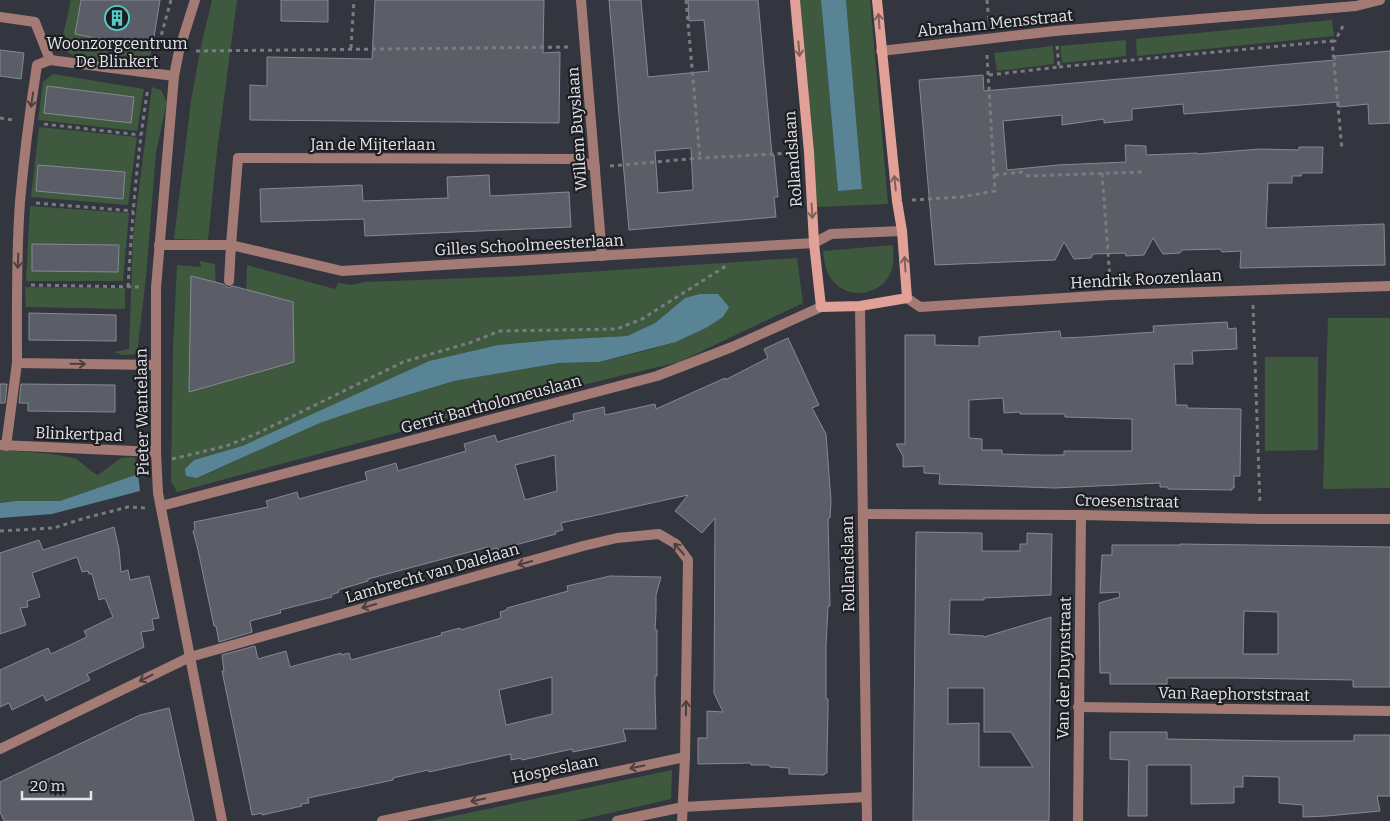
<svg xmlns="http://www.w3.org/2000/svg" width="1390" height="821" viewBox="0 0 1390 821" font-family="Bitter,serif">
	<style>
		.green { fill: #3e593e; fill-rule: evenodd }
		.water { fill: #588496 }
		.building { fill: #5b5d67; stroke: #868994; fill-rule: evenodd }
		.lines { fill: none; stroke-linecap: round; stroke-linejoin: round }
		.path { stroke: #797b83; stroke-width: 3; stroke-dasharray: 4 4; stroke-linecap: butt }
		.lane { stroke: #a47b74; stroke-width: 10 }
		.street { stroke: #a47b74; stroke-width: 10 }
		.secondary { stroke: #e1a196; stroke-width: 10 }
		.oneway { stroke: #7f605c }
		.oneway2 { stroke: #4c3f3f }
		.labels { text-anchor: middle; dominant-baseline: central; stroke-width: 4.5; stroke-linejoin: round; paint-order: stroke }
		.street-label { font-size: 16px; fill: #e4e5eb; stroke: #1d1e22 }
		.poi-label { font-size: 16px; fill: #e4e5eb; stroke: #1d1e22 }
	</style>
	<rect width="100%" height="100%" fill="#34363f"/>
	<g class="green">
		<polygon points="68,0 81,0 152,49 147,67 76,57 60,48 71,1"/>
		<polygon points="212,0 237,0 217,151 208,240 174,239 191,101 201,46"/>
		<polygon points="800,0 821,0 838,191 862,189 846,0 870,0 888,204 816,207"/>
		<polygon points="1332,20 1334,36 1137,56 1136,39"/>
		<polygon points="1126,40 1126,56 1062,63 1060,46"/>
		<polygon points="1053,46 1054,64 997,71 994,53"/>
		<polygon points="53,74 144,89 137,131 38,120 43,82"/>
		<polygon points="152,87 161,90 167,102 156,152 146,277 137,354 122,355 114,352 129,349 133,236"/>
		<polygon points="39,127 137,137 128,205 31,197"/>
		<polygon points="30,206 129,213 123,281 26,281"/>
		<path d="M893,245C893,255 895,266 889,276C876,298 843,299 830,277C825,269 824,260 823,251Z"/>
		<path d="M797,258L803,303L679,362L511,402L177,492L171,481L173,349L177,265L201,267L200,261L215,264L216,297L246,298L247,265L335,289L338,283L351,285L365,282L526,276ZM685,298L723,317L706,328L676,342L648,350L599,362L559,363L454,381L361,409L320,423L198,478L194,460L242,446L429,361L498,345L552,340L627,336L655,323Z"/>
		<polygon points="25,287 125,288 125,309 26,307"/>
		<polygon points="1328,318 1390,318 1390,488 1323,489"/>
		<polygon points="1265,357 1318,357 1318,450 1265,451"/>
		<path d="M0,450C24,452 52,452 76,459C82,462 89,471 98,475L121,458L134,457L140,467L138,474L60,501H16L0,503Z"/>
		<polygon points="672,770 671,799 575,821 430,821"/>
	</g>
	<g class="water">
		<polygon points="821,0 846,0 862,189 838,191"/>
		<polygon points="700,294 718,294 729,307 723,317 706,328 676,342 599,362 559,363 454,381 361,409 320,423 197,478 186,476 185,469 194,460 242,446 429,361 498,345 552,340 627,336 655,323 685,298"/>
		<polygon points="138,474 140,491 52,514 0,518 0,503 16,501 60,501"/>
	</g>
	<g class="building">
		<polygon points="81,0 160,0 152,49 75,34"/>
		<polygon points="281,0 328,0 328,22 281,21"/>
		<polygon points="375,0 544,0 543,53 560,52 559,123 250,120 250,85 267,86 267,57 372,59"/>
		<path d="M609,0H641L648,77L709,71L704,20L689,21L688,0H758L772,155H774L778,197H774L776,217L629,230ZM691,148L693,190L658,193L655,151Z"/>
		<polygon points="0,50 24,53 21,79 0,76"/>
		<polygon points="1390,51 1390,123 1369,124 1368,104 1339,107 1339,102 1184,114 1183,104 1132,109 1132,120 1104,123 1104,119 1062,125 1062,115 1003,121 1007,170 1058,165 1126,162 1125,145 1146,146 1146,155 1197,153 1197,154 1260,149 1299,150 1299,147 1323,147 1322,173 1302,173 1301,176 1292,176 1292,183 1268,183 1266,228 1384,224 1385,265 1240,268 1241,251 1222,252 1220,249 1182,250 1180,253 1163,254 1153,238 1144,255 1126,256 1125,253 1093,254 1091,258 1074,259 1064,242 1055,260 935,265 919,80 983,75 984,91 1335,60 1335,56"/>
		<polygon points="47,86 134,97 131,123 44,113"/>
		<polygon points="38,165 125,172 123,199 36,191"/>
		<polygon points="489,175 490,196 569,192 571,227 365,236 364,219 261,222 260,189 362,185 363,201 448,198 447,177"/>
		<polygon points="32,244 119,245 118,272 32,271"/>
		<polygon points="191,276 223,284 228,288 233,286 293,302 294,362 189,392"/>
		<polygon points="29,313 116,315 116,341 29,340"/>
		<path d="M1227,322L1228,329L1236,328L1237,349L1192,351L1193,364H1174L1176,405H1187V408L1241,409L1240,476H1234V488H1232V490L1168,489V487H1160V483L1055,488L939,484L940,474L924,473V466L903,467V456L896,444H905V335H935V345L979,346V337L1060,331L1061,338L1085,337L1154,332L1153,326ZM1003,398L1004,413L1020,412V414H1065V417L1132,419V451H1064V455H1039L1002,454V450H982V439L969,438V400Z"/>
		<path d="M788,338L819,405L812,408L826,434L831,501L830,518L828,519L830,606H828L826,646V699H828V709L827,754V773H825L824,775L789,774V768L770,767L769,765H751V763L698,764V738H707V711L723,712L714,693L715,518L702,533L675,511L688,495L561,523L563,530L555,532L556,534L497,550V548L489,550L488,547L368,579V581L338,590L339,592L331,595L332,597L280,610L281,613L250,621L252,632L219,642L216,626H214L198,550L193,531L195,530L194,522L268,507L266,501L297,492L299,499L367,480L365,472L396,463L398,471L466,451L464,444L495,435L497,442L574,420L573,414L604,407L605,415L655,404L656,409L725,378V380L768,358L764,349ZM555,455L557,491L525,500L515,465Z"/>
		<polygon points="0,384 7,384 5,403 0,403"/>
		<polygon points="21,384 115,385 115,412 28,411 28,403 19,403"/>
		<polygon points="114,527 119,549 121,572 128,570 130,580 149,576 159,618 152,619 154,630 141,632 144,647 87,674 90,680 46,701 43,695 12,710 9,703 0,707 0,670 48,648 51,654 87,637 84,631 113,617 105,598 99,600 92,574 89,574 88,571 82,572 77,557 32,573 40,597 27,601 28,607 20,608 26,625 0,634 0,553 39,540 43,550"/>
		<path d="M916,532L982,533V551H1020V544H1027V533L1052,534L1051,595L984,598V600H950L949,634L984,636V637L1051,617L1049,821H913ZM948,688H984V732H1011L1033,767H979V723L948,724Z"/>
		<path d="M1180,544L1390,547V687H1353V680L1235,678H1167V684H1110V673H1100L1099,603L1120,597L1119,592L1100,593L1102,555H1112V545H1180ZM1244,611L1278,612V654H1243Z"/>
		<path d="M610,576L661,577L656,595V612L655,630H657V676H655V693L656,729H623L626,741L573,752L572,749L522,760L521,758L511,760V754L429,772L428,770L393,778V780L308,798L309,803L301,804L302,806L262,815V813L252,815L222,671H224L222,655L255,646L258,659L286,651L290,667L341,653V655L349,653L351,660L442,635L441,633L460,628L461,630L501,618L500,612L507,610V608L568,591L567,586ZM552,677V714L506,725L499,690Z"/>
		<polygon points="169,708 194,821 4,821 0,812 0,782 140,715"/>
		<polygon points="1110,732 1167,732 1167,739 1285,741 1354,741 1354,735 1390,735 1390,796 1377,796 1380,811 1327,816 1303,817 1303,805 1279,803 1279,777 1243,776 1243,787 1234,787 1234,803 1191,804 1191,765 1147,765 1147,816 1128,816 1129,760 1110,759"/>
	</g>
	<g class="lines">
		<g class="path">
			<polyline points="686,0 700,158"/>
			<polyline points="987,0 989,23"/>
			<polyline points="1332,41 1335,41 1344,24"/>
			<polyline points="351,48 354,0"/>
			<polyline points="196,51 570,47"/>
			<polyline points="155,58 171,0"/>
			<polyline points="1059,67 1332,41 1342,150"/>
			<polyline points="989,75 1059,67 1057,46"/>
			<polyline points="0,118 13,120"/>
			<polyline points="44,124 140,135"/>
			<polyline points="610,166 700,158 793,153"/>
			<polyline points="1102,173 1110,279"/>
			<polyline points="995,175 1021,172 1028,176 1142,172"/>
			<polyline points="912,200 961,197 995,191 987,55"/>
			<polyline points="36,203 133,211"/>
			<polyline points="31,285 140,287"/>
			<path d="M128,287C132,220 137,154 148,88"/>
			<polyline points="1253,305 1260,504"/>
			<polyline points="172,459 226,446 258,433 403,362 469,343 500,331 617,329 642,319 726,266"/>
			<polyline points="0,531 54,528 85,518 128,507 145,508"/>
		</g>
		<g class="lane">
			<polyline points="0,17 35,22 50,60"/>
			<polyline points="814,243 831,234 902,231"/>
			<polyline points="229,281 231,245"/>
			<polyline points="6,446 17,363"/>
		</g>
		<g class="street">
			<polyline points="195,0 179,51 174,76 156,288 156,452 158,493 222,821"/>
			<polyline points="581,0 602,256"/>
			<polyline points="881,51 1055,31 1356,6 1380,0"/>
			<polyline points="159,245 231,245 342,271 814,243"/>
			<polyline points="231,245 238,158 576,159 595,167"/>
			<polyline points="907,298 920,307 1111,295 1390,286"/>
			<polyline points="860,306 867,821"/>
			<path d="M156,365L17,363C17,309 16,256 20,202C24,156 30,110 37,65L50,60L174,76"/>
			<polyline points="0,445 156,452"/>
			<polyline points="161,506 657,376 732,347 821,307"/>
			<polyline points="863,514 1081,515 1261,519 1390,519"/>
			<polyline points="1078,707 1390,711"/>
			<polyline points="0,749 190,657 583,546 617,538 659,534 676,544 688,560 685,757 682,821"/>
			<polyline points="382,821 685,757"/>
			<polyline points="617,821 683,807 866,797"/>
			<polyline points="1078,821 1081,515"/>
		</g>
		<polyline class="secondary" points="795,0 809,152 814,243 821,307 860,306 907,298 902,231 897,201 877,0"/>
	</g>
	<defs><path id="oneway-shaft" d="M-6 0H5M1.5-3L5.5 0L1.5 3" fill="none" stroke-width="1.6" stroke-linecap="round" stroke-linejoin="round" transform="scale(1.25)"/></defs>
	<g class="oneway">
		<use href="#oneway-shaft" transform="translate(879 21) rotate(-94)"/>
		<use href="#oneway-shaft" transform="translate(799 49) rotate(85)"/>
		<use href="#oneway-shaft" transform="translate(895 183) rotate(-96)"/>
		<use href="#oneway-shaft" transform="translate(812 211) rotate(87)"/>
		<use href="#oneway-shaft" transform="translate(905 264) rotate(-94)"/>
	</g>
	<g class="oneway2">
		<use href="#oneway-shaft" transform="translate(32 100) rotate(98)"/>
		<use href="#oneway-shaft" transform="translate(18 261) rotate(92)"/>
		<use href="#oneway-shaft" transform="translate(78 364) rotate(1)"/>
		<use href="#oneway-shaft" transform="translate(679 549) rotate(-131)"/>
		<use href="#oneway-shaft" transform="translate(525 563) rotate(164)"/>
		<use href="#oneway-shaft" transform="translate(369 606) rotate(164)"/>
		<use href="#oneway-shaft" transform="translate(146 678) rotate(154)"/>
		<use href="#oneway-shaft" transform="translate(686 708) rotate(-89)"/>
		<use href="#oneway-shaft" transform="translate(637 767) rotate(168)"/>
		<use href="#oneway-shaft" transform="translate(478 800) rotate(168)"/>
	</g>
	<defs>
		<symbol id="building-ring" viewBox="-11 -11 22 22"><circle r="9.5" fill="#1d1e22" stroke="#53cdcb" stroke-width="1.5"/><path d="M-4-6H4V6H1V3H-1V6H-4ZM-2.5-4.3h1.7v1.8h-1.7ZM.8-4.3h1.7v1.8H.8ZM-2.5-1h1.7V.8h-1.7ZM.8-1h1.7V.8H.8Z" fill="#53cdcb"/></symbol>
	</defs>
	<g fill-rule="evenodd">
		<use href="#building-ring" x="103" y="4" width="28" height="28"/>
	</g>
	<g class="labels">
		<g class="street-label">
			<text transform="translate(995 23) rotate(-6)">Abraham Mensstraat</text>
			<text transform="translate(577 129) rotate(-94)">Willem Buyslaan</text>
			<text x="373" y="144">Jan de Mijterlaan</text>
			<text transform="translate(793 159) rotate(-94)">Rollandslaan</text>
			<text transform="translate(529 245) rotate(-3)">Gilles Schoolmeesterlaan</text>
			<text transform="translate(1146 279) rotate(-3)">Hendrik Roozenlaan</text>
			<text transform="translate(491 404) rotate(-15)">Gerrit Bartholomeuslaan</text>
			<text transform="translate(142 412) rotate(-91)">Pieter Wantelaan</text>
			<text transform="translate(79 434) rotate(2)">Blinkertpad</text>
			<text transform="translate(1127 501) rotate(1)">Croesenstraat</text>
			<text transform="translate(848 564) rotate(-91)">Rollandslaan</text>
			<text transform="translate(432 573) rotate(-16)">Lambrecht van Dalelaan</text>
			<text transform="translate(1064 668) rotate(-89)">Van der Duynstraat</text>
			<text transform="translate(1234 694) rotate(1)">Van Raephorststraat</text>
			<text transform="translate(555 769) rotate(-12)">Hospeslaan</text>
		</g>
		<g class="poi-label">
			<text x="117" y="43">Woonzorgcentrum<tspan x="117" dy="18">De Blinkert</tspan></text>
		</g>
	</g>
	<path d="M22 791v8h69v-8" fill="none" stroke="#e4e5eb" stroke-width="2.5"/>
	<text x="30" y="791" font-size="15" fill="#e4e5eb" stroke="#1d1e22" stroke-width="4" paint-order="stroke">20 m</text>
</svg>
